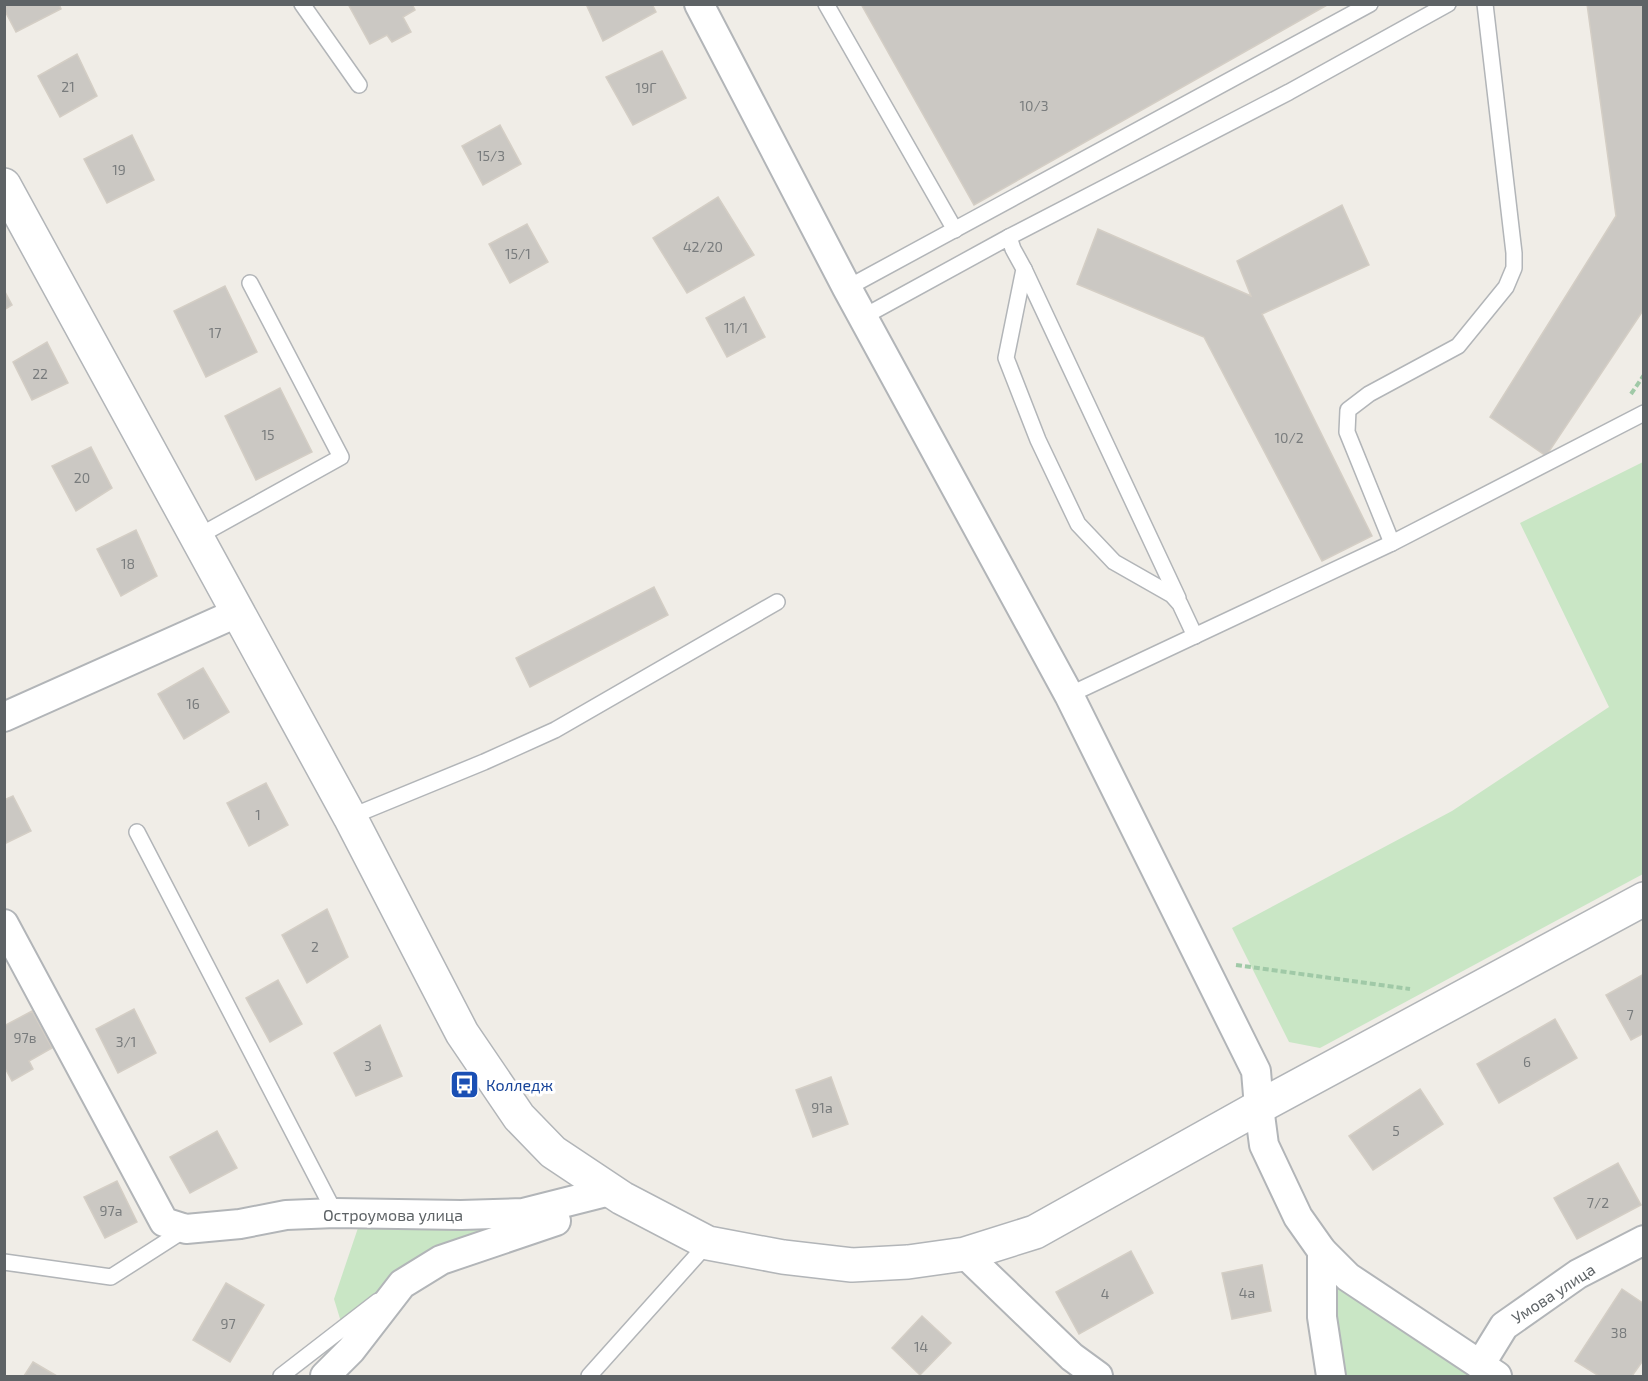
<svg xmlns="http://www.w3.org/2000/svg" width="1648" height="1381" viewBox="0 0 1648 1381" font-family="'Exo 2',sans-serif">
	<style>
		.green { fill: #c9e6c5 }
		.building { fill: #cbc8c3; stroke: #d4cec5; stroke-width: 1.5 }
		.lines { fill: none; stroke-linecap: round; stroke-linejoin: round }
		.service-casing { stroke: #b2b5b8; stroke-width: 18 }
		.minor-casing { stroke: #b2b5b8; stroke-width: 32 }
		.tertiary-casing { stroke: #b2b5b8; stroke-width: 36 }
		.path { stroke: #a0c9a7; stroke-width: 4; stroke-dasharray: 6 3; stroke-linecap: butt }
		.service { stroke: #fff; stroke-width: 15 }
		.minor { stroke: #fff; stroke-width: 28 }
		.tertiary { stroke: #fff; stroke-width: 33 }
		.labels { text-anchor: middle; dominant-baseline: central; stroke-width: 6; stroke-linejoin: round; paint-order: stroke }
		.number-label { font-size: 14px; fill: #797c7d }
		.transit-label { font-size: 16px; fill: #164399; stroke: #fff; text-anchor: start }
		.street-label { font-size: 16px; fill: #5e6366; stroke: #fff }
	</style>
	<rect width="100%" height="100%" fill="#f0ede7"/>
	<g class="green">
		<polygon points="1643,462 1643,874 1320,1048 1289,1042 1232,928 1452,811 1609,707 1520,523"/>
		<polygon points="516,1221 373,1297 341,1322 334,1299 359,1225"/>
		<polygon points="1330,1286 1347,1286 1485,1376 1343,1376"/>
	</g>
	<g class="building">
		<polygon points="4,4 59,4 61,9 16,32 4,9"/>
		<polygon points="348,4 412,4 415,10 403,17 411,32 392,42 387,35 370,44"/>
		<polygon points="586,4 652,4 656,12 603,41"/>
		<polygon points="861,4 1329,4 974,205"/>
		<polygon points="1587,4 1644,4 1644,309 1546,456 1490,417 1616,216"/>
		<polygon points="662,51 686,98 633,125 606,77"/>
		<polygon points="77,54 97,96 60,117 38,76"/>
		<polygon points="500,125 521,164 483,185 462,146"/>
		<polygon points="132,135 154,180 107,203 84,159"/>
		<polygon points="718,197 754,255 687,293 653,238"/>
		<polygon points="1342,205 1369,265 1262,314 1372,536 1322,561 1204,337 1077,284 1098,229 1251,296 1237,261"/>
		<polygon points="527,224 548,262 510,283 489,244"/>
		<polygon points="225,286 257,352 206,377 174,311"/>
		<polygon points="4,290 12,305 4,310"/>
		<polygon points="744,297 765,337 727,357 706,318"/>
		<polygon points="47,342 68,383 32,400 13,362"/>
		<polygon points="280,388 312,452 256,480 225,416"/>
		<polygon points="91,447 112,488 76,511 52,466"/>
		<polygon points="136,530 157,576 121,596 97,549"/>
		<polygon points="654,587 668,615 530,687 516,658"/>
		<polygon points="203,668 229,712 184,739 158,694"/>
		<polygon points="266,783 288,825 249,846 227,803"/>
		<polygon points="13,796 31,831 4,844 4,800"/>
		<polygon points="327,909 348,957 307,983 282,935"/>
		<polygon points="1644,974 1644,1033 1631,1040 1606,995"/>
		<polygon points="278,980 302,1024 270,1042 246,998"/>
		<polygon points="134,1009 156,1053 118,1073 96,1029"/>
		<polygon points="32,1011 52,1048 29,1061 33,1069 12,1081 4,1066 4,1026"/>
		<polygon points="1555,1019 1577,1058 1499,1103 1477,1064"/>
		<polygon points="380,1025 402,1076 356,1096 334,1053"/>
		<polygon points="831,1077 848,1124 813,1137 796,1090"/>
		<polygon points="1420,1089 1443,1124 1373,1170 1349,1136"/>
		<polygon points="217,1131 237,1168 190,1193 170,1157"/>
		<polygon points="1618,1163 1641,1205 1577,1239 1554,1198"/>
		<polygon points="117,1181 137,1222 105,1238 84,1197"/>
		<polygon points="1131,1251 1153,1293 1079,1334 1056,1292"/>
		<polygon points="1262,1265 1271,1311 1232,1319 1222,1273"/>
		<polygon points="226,1283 264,1305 230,1362 193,1340"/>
		<polygon points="1622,1289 1644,1304 1644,1359 1632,1376 1599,1376 1575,1361"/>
		<polygon points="922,1316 951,1343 920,1375 892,1348"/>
		<polygon points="33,1362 57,1376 24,1376"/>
	</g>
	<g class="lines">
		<defs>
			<g id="service">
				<polyline points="302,4 359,85"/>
				<polyline points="826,4 955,230"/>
				<polyline points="1009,237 1289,92 1448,4"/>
				<polyline points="1024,269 1178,598"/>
				<polyline points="847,288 1370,4"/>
				<polyline points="863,317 1009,237 1013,249 1024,269 1006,358 1038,440 1078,524 1114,562 1172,595 1180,604 1195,636"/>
				<polyline points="197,537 341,457 250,283"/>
				<polyline points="1392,543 1347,432 1348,410 1369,394 1458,346 1506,287 1514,268 1514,253 1485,4"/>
				<polyline points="1069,695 1392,543 1644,413"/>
				<polyline points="350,817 484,762 555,730 777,602"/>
				<polyline points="137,832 335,1213"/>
				<polyline points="4,1262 111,1277 186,1229"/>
				<polyline points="281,1376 378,1301"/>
				<polyline points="589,1376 708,1243"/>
			</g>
			<g id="minor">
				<polyline points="699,4 847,288 1069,695 1256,1071 1259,1107 1264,1145 1298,1217 1322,1251 1348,1277 1497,1376"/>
				<polyline points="4,717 239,612"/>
				<polyline points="4,924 164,1222 186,1229 240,1224 286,1215 335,1213 461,1215 523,1213 610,1191"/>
				<polyline points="1322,1251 1322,1317 1331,1376"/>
				<polyline points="965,1254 1072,1357 1098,1376"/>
				<polyline points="1480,1365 1504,1326 1578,1274 1644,1240"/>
				<polyline points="325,1376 351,1350 402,1284 441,1260 556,1221"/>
			</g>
			<polyline id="tertiary" points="4,185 350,817 462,1033 519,1117 553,1152 622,1198 708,1243 783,1257 852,1265 908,1262 965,1254 1035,1232 1259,1107 1644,899"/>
		</defs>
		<use href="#service" class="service-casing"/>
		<use href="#minor" class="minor-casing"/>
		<use href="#tertiary" class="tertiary-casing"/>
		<g class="path">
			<polyline points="1631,394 1644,375"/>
			<polyline points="1236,965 1410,989"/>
		</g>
		<use href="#service" class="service"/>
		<use href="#minor" class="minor"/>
		<use href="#tertiary" class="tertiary"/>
	</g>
	<defs>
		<symbol id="bus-square" viewBox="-11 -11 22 22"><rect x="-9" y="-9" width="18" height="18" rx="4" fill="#1a4fb4" stroke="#fff"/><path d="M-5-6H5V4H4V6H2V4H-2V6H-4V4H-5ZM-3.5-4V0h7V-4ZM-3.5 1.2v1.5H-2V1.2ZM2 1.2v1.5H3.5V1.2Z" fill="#fff"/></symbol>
	</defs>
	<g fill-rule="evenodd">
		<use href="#bus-square" x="448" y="1068" width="33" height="33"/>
	</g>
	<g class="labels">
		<g class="number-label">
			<text x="68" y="86">21</text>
			<text x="646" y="87">19Г</text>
			<text x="1034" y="105">10/3</text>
			<text x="491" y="155">15/3</text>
			<text x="119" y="169">19</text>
			<text x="703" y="246">42/20</text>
			<text x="518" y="253">15/1</text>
			<text x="736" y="327">11/1</text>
			<text x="215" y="332">17</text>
			<text x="40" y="373">22</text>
			<text x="268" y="434">15</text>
			<text x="1289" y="437">10/2</text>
			<text x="82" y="477">20</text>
			<text x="128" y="563">18</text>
			<text x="193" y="703">16</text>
			<text x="258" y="814">1</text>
			<text x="315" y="946">2</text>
			<text x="1630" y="1014">7</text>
			<text x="25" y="1037">97в</text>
			<text x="126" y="1041">3/1</text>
			<text x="1527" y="1061">6</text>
			<text x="368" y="1065">3</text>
			<text x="822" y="1107">91а</text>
			<text x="1396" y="1130">5</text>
			<text x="1598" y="1202">7/2</text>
			<text x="111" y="1210">97а</text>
			<text x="1247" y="1292">4а</text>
			<text x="1105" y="1293">4</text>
			<text x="228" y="1323">97</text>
			<text x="1619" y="1332">38</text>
			<text x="921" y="1346">14</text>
		</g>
		<g class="transit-label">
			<text x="486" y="1084">Колледж</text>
		</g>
		<g class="street-label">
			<text x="393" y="1214">Остроумова улица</text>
			<text transform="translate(1553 1293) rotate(-33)">Умова улица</text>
		</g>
	</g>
	<rect width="1648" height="1381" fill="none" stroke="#5e6366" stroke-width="12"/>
</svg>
